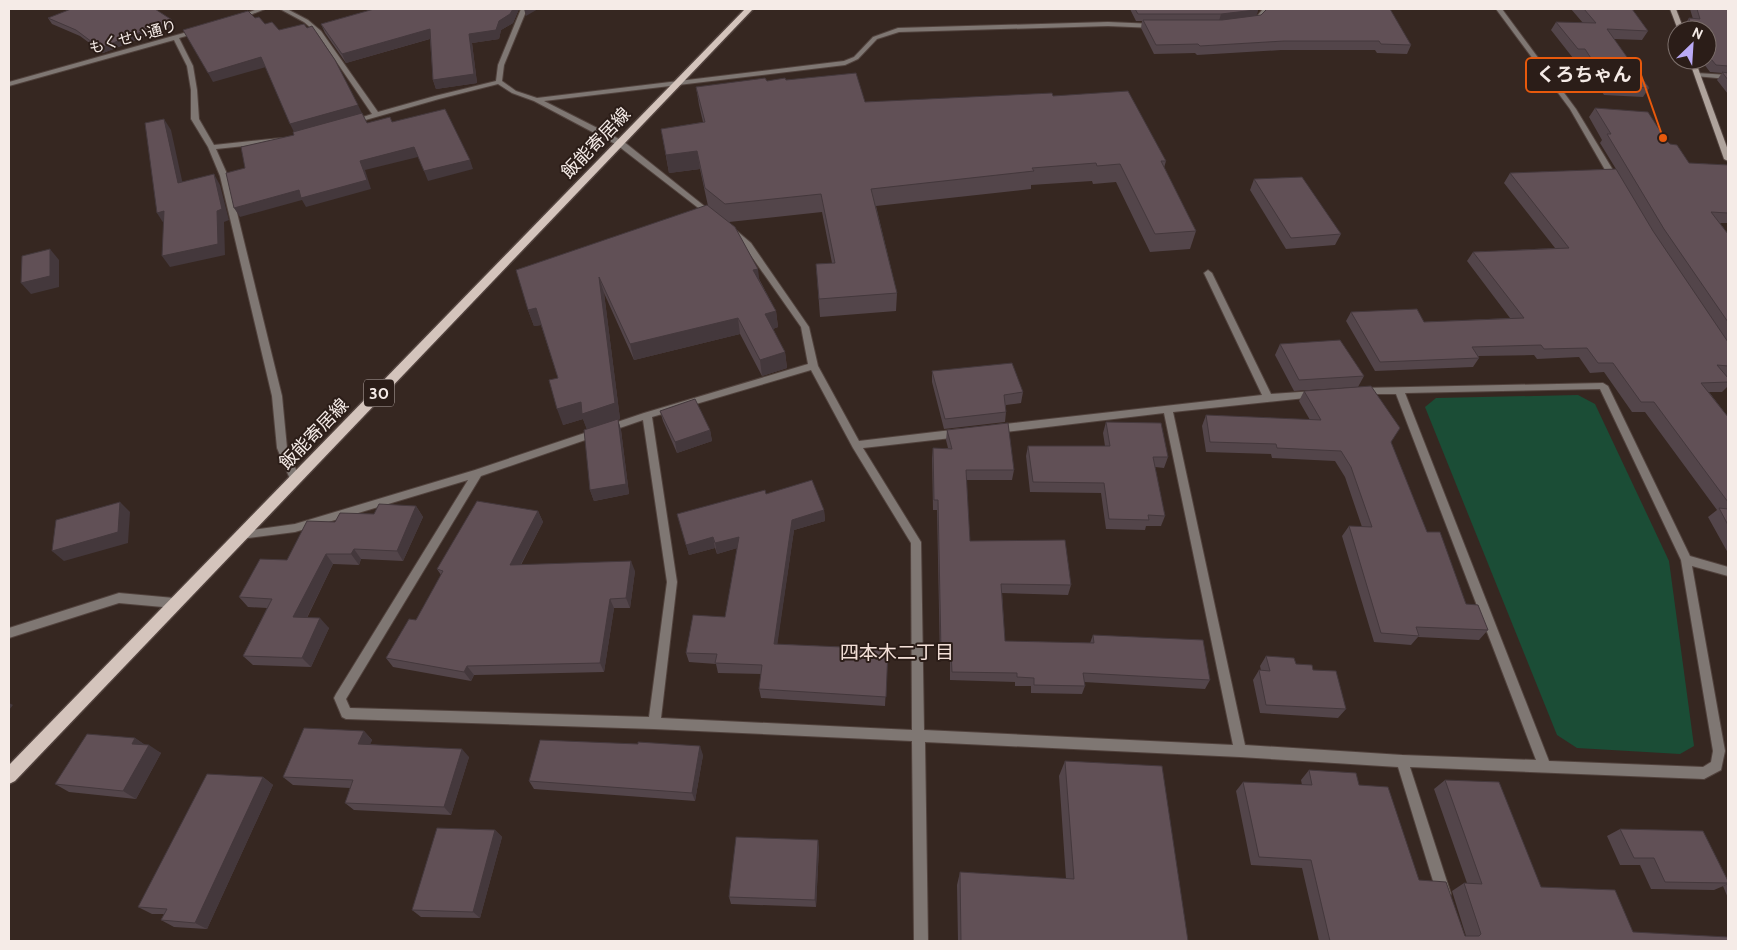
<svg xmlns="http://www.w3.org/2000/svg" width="1737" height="950" viewBox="0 0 1737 950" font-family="Cabin,'Noto Sans JP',sans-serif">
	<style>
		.green { fill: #1b4d36 }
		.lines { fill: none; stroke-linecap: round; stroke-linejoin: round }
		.street-casing { stroke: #51423d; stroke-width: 2 }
		.secondary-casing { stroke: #51423d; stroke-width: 2 }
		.primary-casing { stroke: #51423d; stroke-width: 3 }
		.street { fill: #7f7773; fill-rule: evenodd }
		.secondary { fill: #afa39c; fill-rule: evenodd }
		.primary { fill: #d4c4bc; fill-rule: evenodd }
		.wall { fill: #53454a }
		.shaded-wall { fill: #44383c }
		.building { fill: #615056; stroke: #44383c }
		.labels { text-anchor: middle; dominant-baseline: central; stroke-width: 4; stroke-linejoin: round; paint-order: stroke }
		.far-street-label { font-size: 15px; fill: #f5ebe7; stroke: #2b1d18 }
		.shield { fill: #2b1d18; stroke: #b8ada9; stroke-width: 1 }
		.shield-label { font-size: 16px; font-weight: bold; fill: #f5ebe7 }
		.street-label { font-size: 18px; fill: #f5ebe7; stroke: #2b1d18 }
		.neighbourhood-label { font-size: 19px; fill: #f3dfd7; stroke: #2b1d18 }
		.leader { fill: none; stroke: #e8590c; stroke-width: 2 }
		.callout-dot { fill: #e8590c; stroke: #2b1d18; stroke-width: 2 }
		.callout { fill: #2b1d18; stroke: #e8590c; stroke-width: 2 }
		.callout-label { font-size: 19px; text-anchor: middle; font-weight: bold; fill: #f5ebe7 }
	</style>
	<rect width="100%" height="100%" fill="#362721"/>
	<polygon class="green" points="1578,395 1595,404 1669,561 1694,746 1680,754 1577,748 1557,735 1425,407 1436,398"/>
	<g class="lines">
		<defs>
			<g id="street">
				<polygon points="257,9 265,9 240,19 235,18"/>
				<polygon points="280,9 287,9 308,20 321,31 378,112 435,96 496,81 498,65 521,9 527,9 504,65 502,81 516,91 537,98 844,61 854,57 873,37 898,28 1108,22 1155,24 1158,26 1155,28 1108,26 899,32 877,39 858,59 845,65 544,101 623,141 713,213 713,217 710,217 617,145 534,101 512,93 498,84 439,99 355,123 351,123 351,121 372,114 317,33 304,22"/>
				<polygon points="1271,9 1301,9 1298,11 1266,13 1258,22 1251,24 1248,22 1254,20 1262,10"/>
				<polygon points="1496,9 1502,9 1576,109 1619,180 1618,182 1612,182 1570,109"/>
				<polygon points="198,29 200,30 200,32 179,38 193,66 197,90 199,119 214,145 281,138 285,140 281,142 216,149 228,176 282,396 287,448 300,479 299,482 291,482 290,479 277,448 272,396 220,176 208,147 191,119 191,90 187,66 174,40 9,86 9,82"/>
				<polygon points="1697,73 1728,75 1728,79 1695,76 1695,74"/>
				<path d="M731,231H737L751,243L809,327L818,366L859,441L960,429L965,433L960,437L863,448L921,542L924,730L1233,745L1164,413L997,433L992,429L997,425L1262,395L1204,273L1208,270L1212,273L1271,394L1315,391L1320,394L1315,397L1173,412L1245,745L1402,755L1536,760L1396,394H1362L1357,391L1362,388L1603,383L1608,386L1690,556L1728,567V576L1692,566L1725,751L1721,770L1704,779L1410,767L1451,894L1449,899L1444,901L1439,899L1437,894L1398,767L1240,757L925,742L928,941H914L912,741L654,729L346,719L342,717L334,698L336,694L468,480L295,532L241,539L237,538L236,535L237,532L295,524L475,470L644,413L808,364L801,327L745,247L731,235ZM811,370L853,448L911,543L912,730L661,718L677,582L652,417ZM1600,389L1681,560L1713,751L1711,762L1703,767L1549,761L1405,393ZM643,420L667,582L649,717L350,708L346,699L481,476Z"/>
				<polygon points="119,593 174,598 178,600 180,603 178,606 174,608 119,603 9,638 9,628"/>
			</g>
			<g id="secondary">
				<polygon points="1670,9 1676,9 1684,30 1678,30"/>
				<polygon points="1689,60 1695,60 1728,150 1728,161 1724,159"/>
			</g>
			<polygon id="primary" points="745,9 753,9 15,781 9,784 9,765"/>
		</defs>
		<use href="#street" class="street-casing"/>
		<use href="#secondary" class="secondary-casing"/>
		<use href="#primary" class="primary-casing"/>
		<use href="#street" class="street"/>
		<use href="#secondary" class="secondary"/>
		<use href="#primary" class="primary"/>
	</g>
	<g class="wall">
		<polygon points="374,9 519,9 513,23 501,30 499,39 472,43 477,83 436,89 433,80 430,39 346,63 325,33 321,24"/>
		<polygon points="1130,9 1258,9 1257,14 1255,16 1411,45 1407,54 1377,53 1375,50 1281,50 1197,55 1195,53 1154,54 1141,28 1142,21 1136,21"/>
		<polygon points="1571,9 1632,9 1648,31 1642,40 1614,39 1649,88 1643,97 1604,95 1580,58 1573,58 1551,30 1556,22 1583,23"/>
		<polygon points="1690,9 1728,9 1728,94 1717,80 1722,73 1710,72 1701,60 1707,60 1707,30 1679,30 1683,25 1685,24 1689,18 1693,19"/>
		<polygon points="48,18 172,20 175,25 103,53 80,36 52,24"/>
		<polygon points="786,80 865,102 1053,96 1166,161 1164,168 1196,231 1190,249 1150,252 1116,182 1093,184 1092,181 1031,185 1031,189 876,206 897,293 896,311 820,317 816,264 832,263 822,212 729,222 776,311 778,327 773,329 785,352 787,368 762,376 740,334 634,360 604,293 620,419 618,420 621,430 629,494 594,501 590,490 587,429 583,419 563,425 558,378 541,325 534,326 528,310 708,206 700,169 669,173 661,129 703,122 699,105 696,87 767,81"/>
		<polygon points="1595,108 1666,140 1689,163 1728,165 1728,223 1720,223 1728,234 1728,376 1727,376 1728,378 1728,386 1722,392 1709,392 1728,417 1728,553 1708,517 1717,510 1645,412 1632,412 1604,372 1590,373 1579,357 1537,359 1534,355 1478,356 1479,358 1473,367 1375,371 1346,321 1351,312 1424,322 1510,318 1467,261 1473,252 1555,248 1504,183 1510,173 1616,169 1600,143 1602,140 1589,117"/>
		<polygon points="1254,179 1341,234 1335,245 1286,249 1250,190"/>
		<polygon points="1280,344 1364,376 1358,387 1294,391 1275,355"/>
		<polygon points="932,371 1023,392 1021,403 1006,405 1006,412 1005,422 944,429 932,382"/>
		<polygon points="1304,391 1391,442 1427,532 1466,604 1488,630 1479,640 1418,637 1411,645 1374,642 1342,536 1349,526 1362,527 1345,477 1335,461 1272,458 1271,454 1206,452 1202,426 1206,415 1310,420 1299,401"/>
		<polygon points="660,411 710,430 712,441 677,453 663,421"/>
		<polygon points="1106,422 1168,457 1164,468 1155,467 1165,516 1161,526 1146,526 1145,530 1106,529 1101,493 1030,492 1026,456 1028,446 1105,446 1103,433"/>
		<polygon points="947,430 1014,470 1012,480 966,480 970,541 1071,585 1068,595 1002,593 1005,641 1090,643 1093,635 1210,680 1205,689 1084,682 1085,686 1082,694 1031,693 1031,686 1015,686 1015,682 950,680 950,660 940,660 937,510 933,510 932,458 933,448 948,448 946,440"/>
		<polygon points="766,494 824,510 825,521 794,530 777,644 888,649 885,706 761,698 759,689 761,674 718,673 716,664 689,662 686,653 725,617 737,548 717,554 715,548 689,555 680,524"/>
		<polygon points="416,506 423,517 403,561 361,559 359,565 333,564 307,618 329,628 311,667 253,665 243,656 267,608 248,607 239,597 287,560 335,522"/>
		<polygon points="538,511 543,522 521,565 635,571 630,608 614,608 604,672 474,675 471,681 393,667 386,658 416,620 441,575 437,569"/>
		<polygon points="1266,656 1313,670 1346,709 1338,718 1260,713 1253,680 1259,670 1261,671 1260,666"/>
		<polygon points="364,731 372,740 370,744 469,757 451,815 354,810 345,803 350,788 293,785 283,777"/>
		<polygon points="135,738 145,745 161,753 136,799 69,792 55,784"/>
		<polygon points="638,744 703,755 695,801 534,789 529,781"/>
		<polygon points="1065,761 1188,941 958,941 957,885 960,872 1066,879 1059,776"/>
		<polygon points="1309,770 1359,785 1419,880 1465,936 1466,936 1452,891 1464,883 1467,883 1434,789 1445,780 1541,887 1633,932 1728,941 1319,941 1302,868 1251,865 1236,791 1243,782 1302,785 1301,780"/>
		<polygon points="263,777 273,785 207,929 174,927 161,920 164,914 152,914 138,907"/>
		<polygon points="1620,829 1728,881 1728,884 1714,890 1651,889 1640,865 1620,865 1607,836"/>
		<polygon points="495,830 502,837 480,918 421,917 412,910"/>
		<polygon points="819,847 816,907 731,904 729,897"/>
		<polygon points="1728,884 1728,898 1723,886"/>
	</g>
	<g class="shaded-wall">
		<polygon points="513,9 519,9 513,23 501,30 499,39 472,43 477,83 436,89 433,80 469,34 499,21"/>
		<polygon points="524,9 538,9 526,16"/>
		<polygon points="1258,9 1257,14 1253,17 1219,21 1221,14"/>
		<polygon points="172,20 175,25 103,53 100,48"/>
		<polygon points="430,29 433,38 346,63 342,54"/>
		<polygon points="261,57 266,67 213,82 208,73"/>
		<polygon points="358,105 363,115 295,134 290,124"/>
		<polygon points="164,119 171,130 185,194 178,183"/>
		<polygon points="414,147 418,157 365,170 371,189 306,207 302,200 240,217 234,208 360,161"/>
		<polygon points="697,151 700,169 669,173 666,155"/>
		<polygon points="470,160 473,169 428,181 424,171"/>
		<polygon points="214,174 220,185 229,220 224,222 225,255 170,267 162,256"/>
		<polygon points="164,211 164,224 157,213"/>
		<polygon points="50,249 59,260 59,287 31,294 21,283"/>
		<polygon points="758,269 760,285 753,270"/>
		<polygon points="599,277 604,293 620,419 618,420 621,430 629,494 594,501 590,490 587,430 583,419 563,425 557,409"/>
		<polygon points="536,308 542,325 534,326 528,310"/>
		<polygon points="776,311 778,327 767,331 765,314"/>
		<polygon points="738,318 740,334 634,360 630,344"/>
		<polygon points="785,352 787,368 762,376 760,360"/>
		<polygon points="710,430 712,441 677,453 675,442"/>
		<polygon points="120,502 130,512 128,543 64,561 52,551"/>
		<polygon points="416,506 423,517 403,561 397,551"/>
		<polygon points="824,510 825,521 794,530 776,654 774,644 792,520"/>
		<polygon points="538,511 543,522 515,575 510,565"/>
		<polygon points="713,537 715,548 689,555 686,545"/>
		<polygon points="739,537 741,547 717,554 715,543"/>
		<polygon points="354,549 361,559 359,565 351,554"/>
		<polygon points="326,554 333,564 302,627 293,617"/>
		<polygon points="631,561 635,571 630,608 626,598"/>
		<polygon points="610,599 614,608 604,672 600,663"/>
		<polygon points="320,618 329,628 311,667 302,658"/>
		<polygon points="467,666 474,675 471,681 464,672"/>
		<polygon points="9,703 13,705 9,710"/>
		<polygon points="364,731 372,740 367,752 358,744"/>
		<polygon points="135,738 147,746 132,744"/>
		<polygon points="149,745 161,753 136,799 123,791"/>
		<polygon points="700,746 703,755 695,801 692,793"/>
		<polygon points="462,749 469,757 451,815 444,807"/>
		<polygon points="263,777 273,785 207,929 195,923"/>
		<polygon points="495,830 502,837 480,918 473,912"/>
		<polygon points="818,840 819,847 816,907 815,900"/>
	</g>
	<g class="building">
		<polygon points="71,9 155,9 172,20 100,48 76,30 48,18"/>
		<polygon points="374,9 513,9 510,14 499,21 496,30 469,34 474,74 433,80 430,29 342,54 321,24"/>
		<polygon points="1135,9 1257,9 1255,10 1221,14 1138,14"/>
		<polygon points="1267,9 1390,9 1411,45 1381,44 1379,41 1284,41 1200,46 1198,44 1156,45 1143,20 1222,20 1261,15"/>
		<polygon points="1584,9 1632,9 1648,31 1607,29 1649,88 1609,86 1585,49 1578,49 1556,22 1596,23"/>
		<polygon points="1697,9 1728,9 1728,66 1716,65 1707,54 1707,30 1687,30 1683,25 1690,24 1689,18 1700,19"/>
		<polygon points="248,11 255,18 259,17 265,24 272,22 279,30 304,24 307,28 312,26 335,60 358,105 290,124 261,57 208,73 183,30"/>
		<polygon points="1722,72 1728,73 1728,80"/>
		<polygon points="856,73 865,102 1052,93 1053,96 1128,91 1166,161 1161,161 1196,231 1155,234 1120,164 1097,166 1096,163 1032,168 1034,171 871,189 897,293 819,299 816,264 835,263 821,194 725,204 705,188 697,151 666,155 661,129 705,122 696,87 765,78 767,81 785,78 786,80"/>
		<polygon points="1595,108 1648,112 1666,140 1670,144 1677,145 1689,163 1728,165 1728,213 1711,212 1728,234 1728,322 1664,229 1607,134 1611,134"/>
		<polygon points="445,109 470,160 424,171 414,147 360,161 367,180 301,198 299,190 234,208 226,173 245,168 241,147 294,135 293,132 362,113 367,123 390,117 392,122"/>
		<polygon points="164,119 178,183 214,174 222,209 217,211 218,244 162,256 164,211 157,213 145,123"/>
		<polygon points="1616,169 1653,231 1728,342 1728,366 1717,365 1728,378 1728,382 1701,383 1728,417 1728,502 1654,402 1641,402 1613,363 1598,363 1587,348 1544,349 1541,345 1472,347 1479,358 1380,362 1351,312 1417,309 1424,322 1524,318 1473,252 1569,248 1510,173"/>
		<polygon points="1302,177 1341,234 1291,238 1254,179"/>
		<polygon points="707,205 735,227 758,269 753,270 776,311 765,314 785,352 760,360 738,318 630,344 599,277 615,403 582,414 581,402 557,409 549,380 558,378 536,308 528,310 516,270"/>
		<polygon points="50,249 50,276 21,283 22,256"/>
		<polygon points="1340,340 1364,376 1299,380 1280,344"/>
		<polygon points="1012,363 1023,392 1004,395 1006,412 945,419 932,371"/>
		<polygon points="1371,386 1400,428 1391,442 1427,532 1440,532 1466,604 1478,605 1488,630 1416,627 1419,636 1381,633 1349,526 1372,527 1351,467 1341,451 1277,448 1276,444 1210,442 1206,415 1321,420 1304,391"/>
		<polygon points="695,399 710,430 675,442 660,411"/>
		<polygon points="618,419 626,484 590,490 584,430"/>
		<polygon points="1106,422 1161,423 1168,457 1153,457 1165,516 1148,515 1149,520 1109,519 1104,483 1033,482 1028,446 1110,446"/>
		<polygon points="1008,423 1014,470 966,470 970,541 1065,540 1071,585 1001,584 1005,641 1094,643 1093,635 1203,640 1210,680 1083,673 1085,686 1034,685 1034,678 1017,677 1017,673 952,672 951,651 941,651 938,500 934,500 933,448 952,449 947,430"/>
		<polygon points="812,480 824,510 792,520 774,644 888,649 886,697 759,689 762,665 715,663 717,654 686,653 693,615 725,617 739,537 715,543 713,537 686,545 677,514 765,490 766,494"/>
		<polygon points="477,501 538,511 510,565 631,561 626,598 610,599 600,663 467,666 464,672 386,658 409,619 416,620 443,571 437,569"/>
		<polygon points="120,502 118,532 52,551 56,520"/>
		<polygon points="379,504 416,506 397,551 354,549 351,554 326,554 293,617 320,618 302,658 243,656 272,599 239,597 260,559 287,560 307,521 335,522 340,513 374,514"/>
		<polygon points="1719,508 1728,509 1728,525"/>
		<polygon points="1266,656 1294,658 1296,664 1312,665 1313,670 1336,671 1346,709 1266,705 1259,670 1270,671"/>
		<polygon points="304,728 364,731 358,744 462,749 444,807 345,803 353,780 283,777"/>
		<polygon points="87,734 135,738 132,744 149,745 123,791 55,784"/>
		<polygon points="540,740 638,744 638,742 700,746 692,793 529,781"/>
		<polygon points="1065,761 1162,766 1188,941 961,941 960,872 1074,879"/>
		<polygon points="1309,770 1356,773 1359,785 1388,787 1419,880 1446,882 1465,936 1479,936 1481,934 1464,883 1482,884 1445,780 1499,782 1541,887 1615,890 1633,932 1728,937 1728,941 1330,941 1311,860 1259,857 1243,782 1312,785"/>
		<polygon points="207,774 263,777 195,923 161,920 167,909 138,907"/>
		<polygon points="437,828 495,830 473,912 412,910"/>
		<polygon points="1620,829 1703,831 1728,881 1728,883 1665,882 1654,858 1634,858"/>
		<polygon points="736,837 818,840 815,900 729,897"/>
	</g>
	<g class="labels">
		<g class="far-street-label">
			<text transform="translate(133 37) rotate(-15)">もくせい通り</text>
		</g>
		<rect class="shield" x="364" y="379.5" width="30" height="27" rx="4"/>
		<g class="shield-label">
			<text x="379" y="393">30</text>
		</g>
		<g class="street-label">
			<text transform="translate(596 143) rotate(-46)">飯能寄居線</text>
			<text transform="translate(314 434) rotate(-46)">飯能寄居線</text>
		</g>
		<g class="neighbourhood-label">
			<text x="897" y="652">四本木二丁目</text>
		</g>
	</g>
	<path class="leader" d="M1663 138L1641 75"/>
	<circle class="callout-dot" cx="1663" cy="138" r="5"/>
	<rect class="callout" x="1526" y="58" width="115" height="34" rx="5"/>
	<g class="callout-label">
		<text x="1584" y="81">くろちゃん</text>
	</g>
	<rect width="1737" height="950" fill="none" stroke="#f5ebe7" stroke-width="20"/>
	<g transform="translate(1692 45) rotate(25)"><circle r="24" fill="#2b1d18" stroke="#7c6f6b"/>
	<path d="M0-4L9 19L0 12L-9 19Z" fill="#baaaf6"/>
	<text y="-8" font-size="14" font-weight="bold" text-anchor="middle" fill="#f5ebe7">N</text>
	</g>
</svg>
